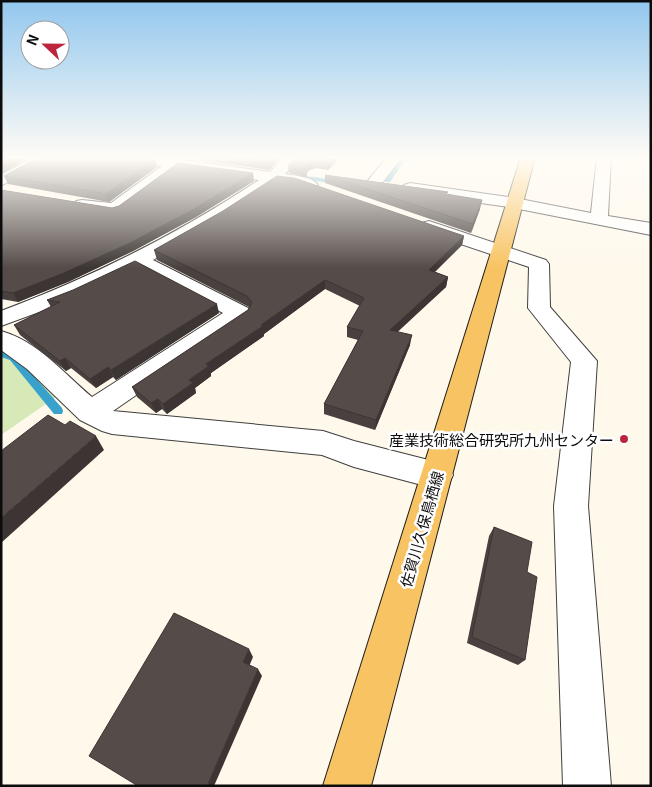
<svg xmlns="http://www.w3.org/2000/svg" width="652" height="787" viewBox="0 0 652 787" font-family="Georgia,'Noto Sans JP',serif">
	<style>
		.green { fill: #d6e9b6 }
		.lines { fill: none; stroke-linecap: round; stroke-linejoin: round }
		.stream { fill: #38a2cd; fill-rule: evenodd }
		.minor-casing { stroke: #3f3f3f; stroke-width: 2 }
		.major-casing { stroke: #1d1d1d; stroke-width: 2 }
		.minor { fill: #fff; fill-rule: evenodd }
		.major { fill: #f8c362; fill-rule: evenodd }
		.wall { fill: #49413f }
		.shaded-wall { fill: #3c3533 }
		.building { fill: #554c49; stroke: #3c3533 }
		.poi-dot { fill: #bc253d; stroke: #fff; stroke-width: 2 }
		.labels { text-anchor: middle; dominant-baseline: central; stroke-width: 5; stroke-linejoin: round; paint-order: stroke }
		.poi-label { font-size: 15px; fill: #0c0c0c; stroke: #fff; text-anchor: end }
		.street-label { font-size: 15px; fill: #0c0c0c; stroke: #fff }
	</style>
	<rect width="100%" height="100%" fill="#fff9ec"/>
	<polygon class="green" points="1,351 16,355 56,397 1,435"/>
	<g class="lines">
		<g class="stream">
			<polygon points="402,157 407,157 390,182 386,182 385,181"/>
			<polygon points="297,175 337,180 340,182 337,184 295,178 295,176"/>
			<polygon points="1,351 16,356 62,408 63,411 62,414 54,414 10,360 1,357"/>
		</g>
		<defs>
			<g id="minor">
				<polygon points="34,157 53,157 1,186 1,175"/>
				<path d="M122,157H163L270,172L284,157H300L285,174C295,176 312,176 318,185L316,188L310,190L277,183L224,219L153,260L248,308L252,313L248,318L113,411L323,431L354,441L448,465L453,475L448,485L437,489L354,467L322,455L112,434L102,431L80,420L27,369L1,350V331C38,341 63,373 92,397L223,313L138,268L77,298L1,326V311C94,276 176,235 259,180L179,169L121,213L115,214L76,209L73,205L76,201L82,200L111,203L162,166L129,161Z"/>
				<polygon points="387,157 402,157 380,186 368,186 366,183"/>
				<polygon points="597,157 611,157 608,216 651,223 651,235 509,207 410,193 404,191 402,188 404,185 410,183 515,198 591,213"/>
				<polygon points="429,221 546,260 549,264 550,307 597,361 588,506 611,786 563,786 554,506 571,362 528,308 529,267 422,231 420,227 422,223"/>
			</g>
			<polygon id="major" points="521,157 535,157 371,786 323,786"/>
		</defs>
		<use href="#minor" class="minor-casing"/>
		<use href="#major" class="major-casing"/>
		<use href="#minor" class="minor"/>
		<use href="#major" class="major"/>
	</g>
	<g class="wall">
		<polygon points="179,157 281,157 269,170"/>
		<polygon points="296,157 340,157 328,170 316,168 309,170 307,173 307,177 289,173 288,166"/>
		<polygon points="155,159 157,167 109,202 8,184 4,176"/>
		<polygon points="325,175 447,195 480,209 471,233 325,183"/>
		<polygon points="254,181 196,217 133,251 68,282 18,302 1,299 1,190 112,208"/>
		<polygon points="464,236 462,245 435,272 448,277 446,287 397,331 410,345 375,430 324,414 324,404 358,340 347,337 347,327 360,306 325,289 264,334 264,336 211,373 211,376 195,388 196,393 167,414 162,409 156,413 137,397 132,387 248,310 249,307 157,260 154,250"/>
		<polygon points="47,300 219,313 116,380 113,377 96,388 71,368 66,371 20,335 14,325 51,307"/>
		<polygon points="494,527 525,660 518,665 467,643 489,536"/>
	</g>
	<g class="shaded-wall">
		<polygon points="13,157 30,157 1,174 1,164"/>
		<polygon points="274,157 281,157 269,170 269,163"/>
		<polygon points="334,157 340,158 328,170 328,163"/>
		<polygon points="155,159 157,167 109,202 106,194"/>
		<polygon points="316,162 316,168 309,170 307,173 306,167 309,164"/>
		<polygon points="253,173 254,181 196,217 133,251 68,282 18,302 13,293"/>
		<polygon points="482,200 480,209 471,233 473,224"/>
		<polygon points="464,236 462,245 427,279 429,270"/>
		<polygon points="448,277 446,287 389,340 390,330"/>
		<polygon points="325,280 325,289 264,334 264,336 211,373 211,376 195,388 196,393 167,414 163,404 206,364"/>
		<polygon points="217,304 219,313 116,380 111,370"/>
		<polygon points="412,335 410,345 375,430 376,420"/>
		<polygon points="65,358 71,368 66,371 60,361"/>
		<polygon points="108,367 113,377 96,388 90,379"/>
		<polygon points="158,399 162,409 156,413 151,403"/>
		<polygon points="96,436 104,450 1,543 1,518"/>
		<polygon points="249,649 253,657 248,669 243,662"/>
		<polygon points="258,669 262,676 214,786 207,786"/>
	</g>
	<g class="building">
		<polygon points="1,157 13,157 1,164"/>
		<polygon points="39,157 141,157 155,159 106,194 4,176"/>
		<polygon points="225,157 274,157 269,163"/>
		<polygon points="296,157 334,157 328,163 316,162 309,164 306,167 307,170 288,166"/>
		<polygon points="178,163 253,173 194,209 130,243 64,273 13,293 1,291 1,190 112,208 119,206"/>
		<polygon points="325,175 448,192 446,194 482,200 473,224"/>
		<polygon points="277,176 294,178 464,236 429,270 448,277 390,330 412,335 376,420 324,404 363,331 347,327 364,298 325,280 261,325 263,326 206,364 209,366 189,380 193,383 163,404 158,399 151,403 132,387 248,310 252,303 247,296 154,250 223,211"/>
		<polygon points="135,261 217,304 111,370 108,367 90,379 65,358 60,361 14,325 60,302 47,300 73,290"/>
		<polygon points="48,415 65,425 70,421 96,436 1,518 1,451"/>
		<polygon points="494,527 532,542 527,572 537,577 525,660 472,637"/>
		<polygon points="174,613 249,649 243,662 258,669 207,786 138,786 89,756"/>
	</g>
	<linearGradient id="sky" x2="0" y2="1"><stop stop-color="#92c7ee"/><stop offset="0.59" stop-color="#fffcf6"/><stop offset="1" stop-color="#fffcf6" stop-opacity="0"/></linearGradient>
	<rect width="652" height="268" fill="url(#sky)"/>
	<circle class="poi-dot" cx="624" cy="439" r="5"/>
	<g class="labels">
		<g class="poi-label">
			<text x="614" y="439">産業技術総合研究所九州センター</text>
		</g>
		<g class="street-label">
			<text transform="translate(421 529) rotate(-74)">佐賀川久保鳥栖線</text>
		</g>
	</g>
	<rect width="652" height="787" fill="none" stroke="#0c0c0c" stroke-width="5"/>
	<g transform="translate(45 45) rotate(292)"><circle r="24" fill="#ffffff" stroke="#9e9e9e"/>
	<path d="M0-4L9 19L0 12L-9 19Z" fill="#bc253d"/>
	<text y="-8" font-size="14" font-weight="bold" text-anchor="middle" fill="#0c0c0c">N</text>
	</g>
</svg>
